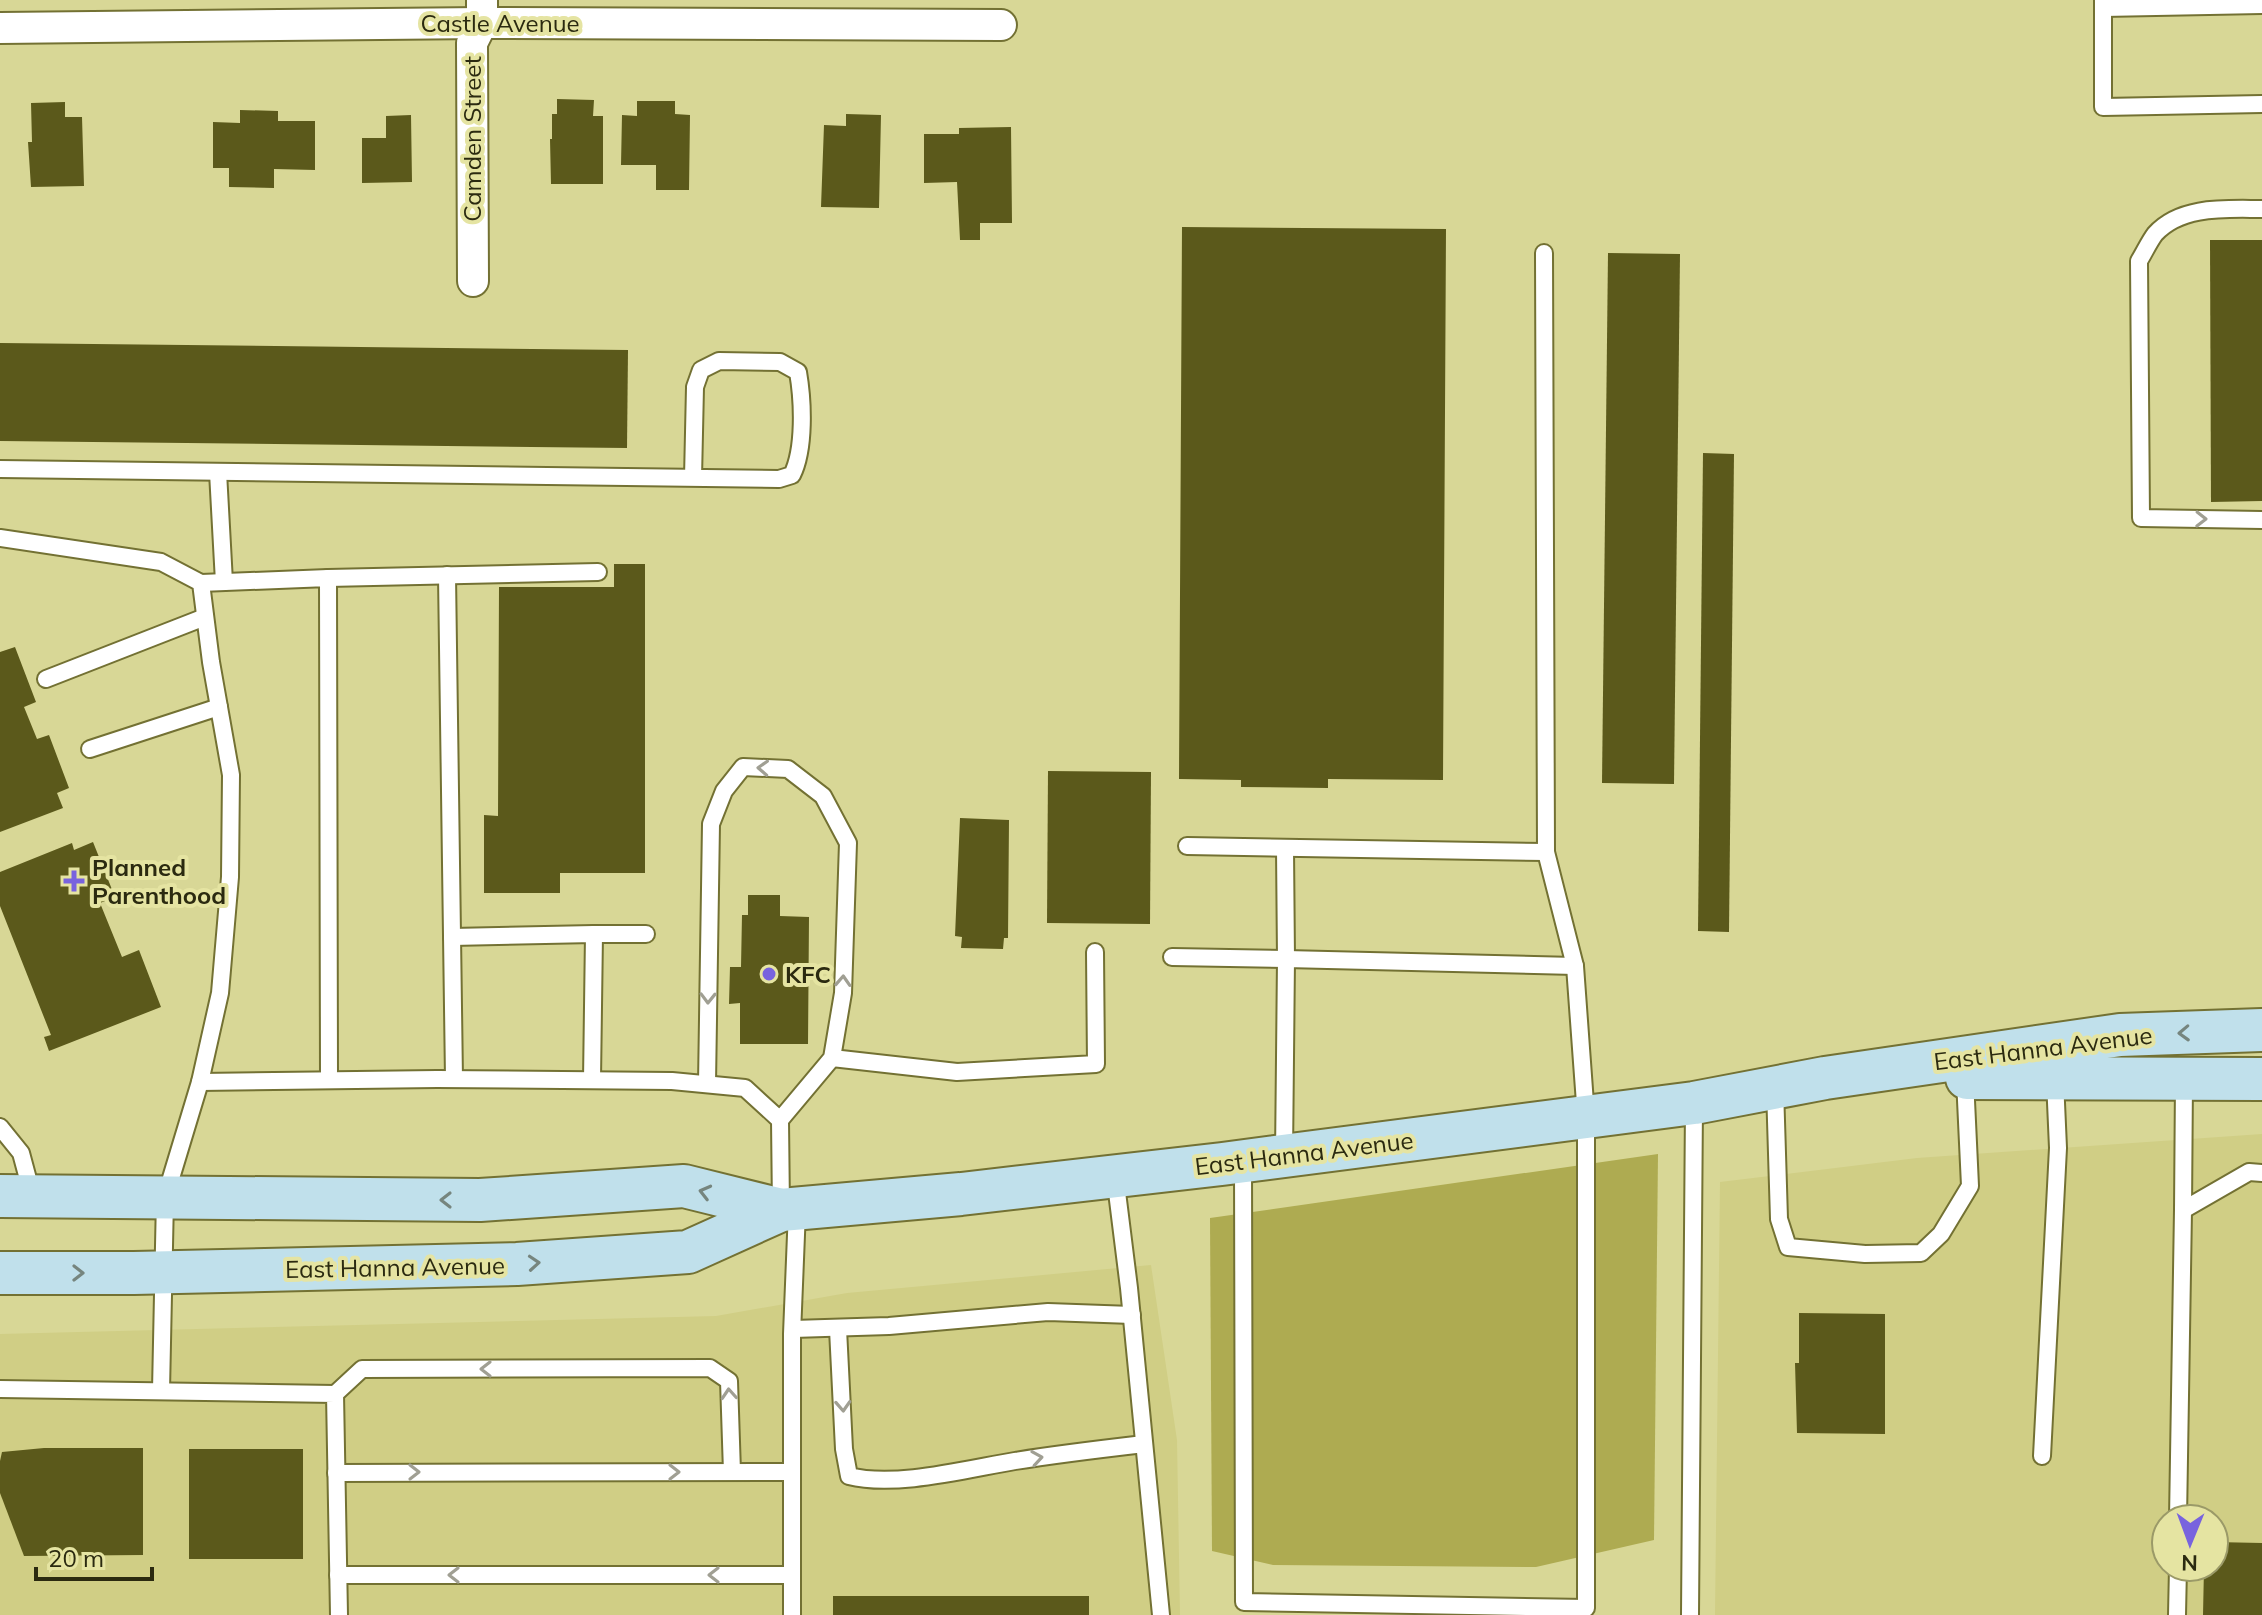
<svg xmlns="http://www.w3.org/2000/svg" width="2262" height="1615" viewBox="0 0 2262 1615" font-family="Mulish,sans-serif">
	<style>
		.built { fill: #d0ce85; fill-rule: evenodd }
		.green { fill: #aeab51 }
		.building { fill: #5b591b }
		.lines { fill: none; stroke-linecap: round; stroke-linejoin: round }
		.service-casing { stroke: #737133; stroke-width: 20 }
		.minor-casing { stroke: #737133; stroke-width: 34 }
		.secondary-casing { stroke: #737133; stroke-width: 46 }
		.service { stroke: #fff; stroke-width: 16 }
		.minor { stroke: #fff; stroke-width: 30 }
		.secondary { stroke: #c0e0eb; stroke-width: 42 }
		.oneway { stroke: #a09f93 }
		.oneway2 { stroke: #76857e }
		.poi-dot { fill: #7863de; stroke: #e5e4a2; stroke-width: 3 }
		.labels { text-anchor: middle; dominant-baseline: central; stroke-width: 8; stroke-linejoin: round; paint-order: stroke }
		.street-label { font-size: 24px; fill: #2b2a10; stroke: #e5e4a2 }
		.poi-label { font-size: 24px; font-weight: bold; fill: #2b2a10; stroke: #e5e4a2; text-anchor: start }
	</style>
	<rect width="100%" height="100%" fill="#d8d796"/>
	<g class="built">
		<path d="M2262,1134V1615H1715L1720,1182L1917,1158ZM2166,1519H2214V1567H2166Z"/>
		<polygon points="1151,1265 1177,1440 1180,1615 0,1615 0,1334 716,1316 847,1293"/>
	</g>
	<polygon class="green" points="1658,1154 1654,1540 1536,1567 1273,1565 1212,1551 1210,1218"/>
	<g class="building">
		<polygon points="557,99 594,100 593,116 603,116 603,184 551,184 550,139 552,139 552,114 557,114"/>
		<polygon points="637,101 675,101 675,114 690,115 689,190 656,190 656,165 621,165 622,115 637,116"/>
		<polygon points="65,102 65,117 82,117 84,186 31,187 28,142 32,142 31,103"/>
		<polygon points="240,110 278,111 278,121 315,121 315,170 274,169 274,188 229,187 229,168 213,168 213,122 240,123"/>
		<polygon points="846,114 881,115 879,208 821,207 824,125 846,126"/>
		<polygon points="411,115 412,182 362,183 362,138 386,138 386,116"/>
		<polygon points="1011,127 1012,223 980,223 980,240 960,240 957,182 924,183 924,134 959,134 959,128"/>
		<polygon points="1182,227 1446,229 1443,780 1328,779 1328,788 1241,787 1241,780 1179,779"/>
		<polygon points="2210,240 2262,240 2262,501 2211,502"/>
		<polygon points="1608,253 1680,254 1674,784 1602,783"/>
		<polygon points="0,343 628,350 627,448 0,441"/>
		<polygon points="1703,453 1734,454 1729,932 1698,931"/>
		<polygon points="614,564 645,564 645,873 560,873 560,893 484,893 484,815 498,816 499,587 614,587"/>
		<polygon points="15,647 36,702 24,707 37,739 49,735 69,788 57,793 63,808 0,832 0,652"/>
		<polygon points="1048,771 1151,772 1150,924 1047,923"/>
		<polygon points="960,818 1009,820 1008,938 1004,938 1003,949 961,948 962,937 955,936"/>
		<polygon points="93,842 115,897 100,903 122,957 139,950 161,1007 49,1051 44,1037 51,1035 0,906 0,872 72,843 74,850"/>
		<polygon points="748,895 780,895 780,916 809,917 808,1044 740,1044 740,1003 729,1004 730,967 741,967 742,915 748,915"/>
		<polygon points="1799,1313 1885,1314 1885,1434 1797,1433 1795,1363 1799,1363"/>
		<polygon points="44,1448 143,1448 143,1555 24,1556 0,1493 0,1461 2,1452"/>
		<rect x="189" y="1449" width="114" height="110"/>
		<polygon points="2214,1542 2262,1543 2262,1615 2203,1615 2204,1567 2214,1567"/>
		<rect x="833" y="1596" width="256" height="19"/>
	</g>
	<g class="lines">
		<defs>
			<g id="service">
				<polyline points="2103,0 2103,107 2262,104"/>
				<polyline points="2103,8 2262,5"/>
				<path d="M2262,209C2227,209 2181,205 2155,234C2149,242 2144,253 2139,261L2141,518L2262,520"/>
				<path d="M0,469C260,473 520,477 779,479L792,475C805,449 803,401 798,372L780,362L719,361L701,370L695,387L693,478"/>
				<polyline points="218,472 224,582"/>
				<polyline points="0,538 161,562 201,583 211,662 231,775 230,877 220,993 200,1082 165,1198 161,1391"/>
				<polyline points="447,575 454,1079"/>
				<polyline points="328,578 598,572"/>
				<polyline points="201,583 328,578 329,1080"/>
				<polyline points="46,679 205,617"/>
				<polyline points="90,749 219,707"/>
				<polyline points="1187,846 1546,852"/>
				<polyline points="594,934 646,934"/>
				<polyline points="452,937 594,934 592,1080"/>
				<polyline points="1172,957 1286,959 1285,849"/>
				<polyline points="832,1058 957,1072 1096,1064 1095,952"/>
				<polyline points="200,1082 437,1079 672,1081 745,1088 780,1120 781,1209"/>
				<polyline points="707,1084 711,824 724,791 743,767 788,769 823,796 848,843 843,993 832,1058 780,1120"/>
				<polyline points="1775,1088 1779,1219 1788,1247 1865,1254 1921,1253 1941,1234 1970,1186 1965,1079"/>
				<polyline points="0,1127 21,1153 32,1194"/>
				<polyline points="1284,1156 1286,959 1575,966"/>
				<polyline points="1243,1163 1244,1602 1586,1608 1586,1117 1575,966 1546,852 1544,253"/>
				<polyline points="1115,1176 1129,1288 1161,1615"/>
				<polyline points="2183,1210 2184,1080"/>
				<polyline points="793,1329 889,1326 1048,1312 1132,1315"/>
				<path d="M838,1329L844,1449L849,1476C895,1488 967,1469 1015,1461C1058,1454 1101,1449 1144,1444"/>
				<polyline points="0,1389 335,1394 339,1615"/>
				<polyline points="335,1394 362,1369 710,1368 729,1381 732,1472"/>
				<polyline points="2042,1456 2058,1148 2055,1080"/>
				<polyline points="336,1473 792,1472"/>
				<polyline points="2178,1519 2183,1210 2249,1172 2262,1173"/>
				<polyline points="338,1575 792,1575"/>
				<polyline points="792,1615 792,1334 797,1210"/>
				<polyline points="1690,1615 1694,1105"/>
				<polyline points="2177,1615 2178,1567"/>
			</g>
			<g id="minor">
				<polyline points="0,28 482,23 1001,25"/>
				<polyline points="473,281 472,43 482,23 482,0"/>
			</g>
			<g id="secondary">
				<polyline points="1967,1078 2262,1079"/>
				<polyline points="0,1196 480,1200 684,1186 781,1210"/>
				<polyline points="0,1273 134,1273 517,1264 688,1252 781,1210 961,1194 1222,1164 1694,1103 1825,1078 2120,1035 2262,1030"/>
			</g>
		</defs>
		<use href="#service" class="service-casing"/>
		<use href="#minor" class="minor-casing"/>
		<use href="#secondary" class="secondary-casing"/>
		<use href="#service" class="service"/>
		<use href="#minor" class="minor"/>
		<use href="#secondary" class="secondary"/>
	</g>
	<defs><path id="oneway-chevron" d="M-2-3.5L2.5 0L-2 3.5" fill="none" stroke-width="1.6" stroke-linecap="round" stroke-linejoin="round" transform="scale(2)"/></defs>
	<g class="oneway">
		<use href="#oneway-chevron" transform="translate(2201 519) rotate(1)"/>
		<use href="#oneway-chevron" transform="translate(763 768) rotate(-177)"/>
		<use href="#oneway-chevron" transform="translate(843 981) rotate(-87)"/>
		<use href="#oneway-chevron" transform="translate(708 998) rotate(91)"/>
		<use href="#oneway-chevron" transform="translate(486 1369) rotate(180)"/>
		<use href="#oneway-chevron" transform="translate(729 1394) rotate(-94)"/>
		<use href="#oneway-chevron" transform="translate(843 1406) rotate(87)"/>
		<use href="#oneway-chevron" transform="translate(1037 1458) rotate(-9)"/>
		<use href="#oneway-chevron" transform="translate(414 1472)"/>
		<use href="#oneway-chevron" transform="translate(674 1472)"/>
		<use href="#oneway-chevron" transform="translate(454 1575) rotate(-180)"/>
		<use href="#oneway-chevron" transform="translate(714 1575) rotate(-180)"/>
	</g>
	<g class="oneway2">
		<use href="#oneway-chevron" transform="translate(2184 1033) rotate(178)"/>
		<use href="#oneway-chevron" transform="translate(705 1192) rotate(-166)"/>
		<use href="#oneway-chevron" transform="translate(446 1200) rotate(180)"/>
		<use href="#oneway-chevron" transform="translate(534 1263) rotate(-4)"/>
		<use href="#oneway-chevron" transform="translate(78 1273)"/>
	</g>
	<g class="poi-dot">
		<path d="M70 869h8v8h8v8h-8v8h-8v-8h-8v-8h8z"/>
		<circle cx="769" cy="974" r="8"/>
	</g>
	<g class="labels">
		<g class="street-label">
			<text x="500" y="23">Castle Avenue</text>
			<text transform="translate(472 139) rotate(-90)">Camden Street</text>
			<text transform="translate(2043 1048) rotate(-7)">East Hanna Avenue</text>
			<text transform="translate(1304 1153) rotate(-7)">East Hanna Avenue</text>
			<text transform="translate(395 1267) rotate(-1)">East Hanna Avenue</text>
		</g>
		<g class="poi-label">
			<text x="92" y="867">Planned<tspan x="92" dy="28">Parenthood</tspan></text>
			<text x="785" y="974">KFC</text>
		</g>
	</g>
	<g transform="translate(2190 1543) rotate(181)"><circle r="38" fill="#e5e4a2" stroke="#9b9a68" stroke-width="2"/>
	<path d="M0-6L14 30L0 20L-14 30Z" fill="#7863de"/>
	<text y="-12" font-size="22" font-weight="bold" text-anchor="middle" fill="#2b2a10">N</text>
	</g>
	<path d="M36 1567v12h116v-12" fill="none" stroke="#2b2a10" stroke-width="4"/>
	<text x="48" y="1567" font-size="24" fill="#2b2a10" stroke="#e5e4a2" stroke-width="6" paint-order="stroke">20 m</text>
</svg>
